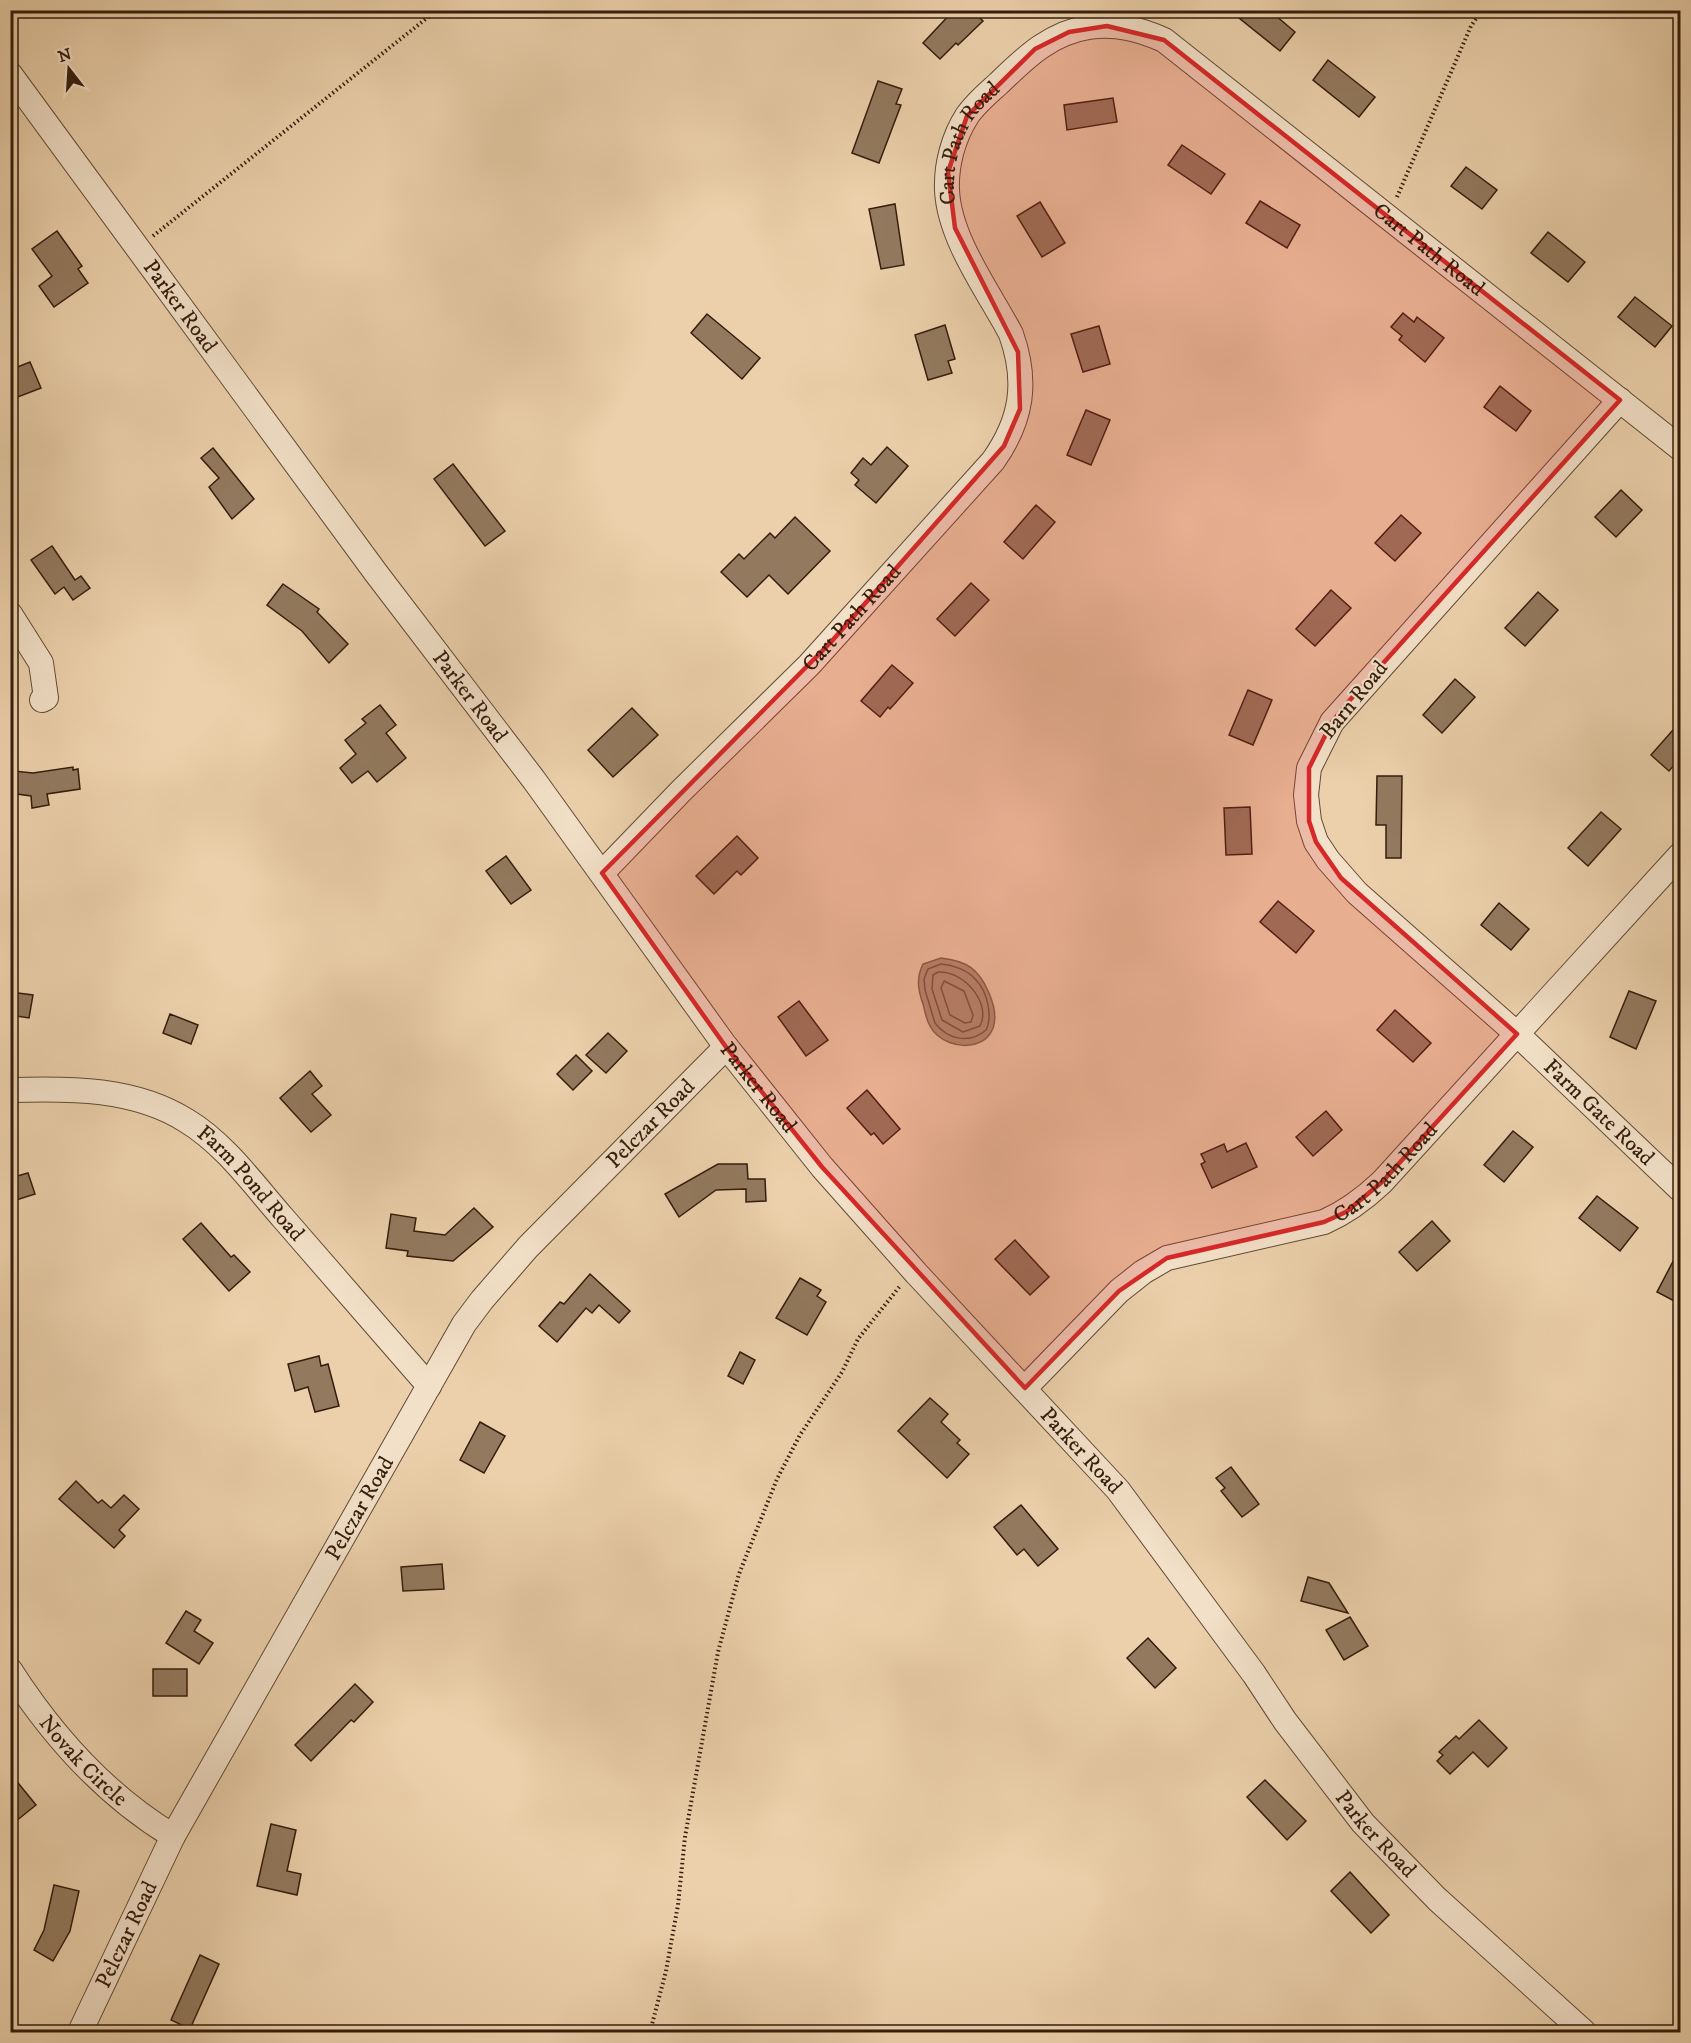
<svg xmlns="http://www.w3.org/2000/svg" width="1691" height="2043" viewBox="0 0 1691 2043" font-family="'IM FELL DW Pica',serif">
	<style>
		.water { fill: #ad9375; stroke: #7d644b; stroke-width: 1.5 }
		.lines { fill: none; stroke-linecap: round; stroke-linejoin: round }
		.shore { stroke: #705841; stroke-width: 1.5 }
		.building { fill: #937a5f; stroke: #341d0d; stroke-width: 1.5 }
		.minor-casing { stroke: #624a34; stroke-width: 26 }
		.path { stroke: #341d0d; stroke-width: 4; stroke-dasharray: 1.5 3; stroke-linecap: butt }
		.minor { stroke: #f2e0c8; stroke-width: 24 }
		.marked { fill: #d62828; fill-opacity: 0.2; stroke: #d62828; stroke-width: 4.5; stroke-linejoin: round }
		.labels { text-anchor: middle; dominant-baseline: central; stroke-width: 4.5; stroke-linejoin: round; paint-order: stroke }
		.street-label { font-size: 22px; fill: #341d0d; stroke: #f2e0c8 }
	</style>
	<rect width="100%" height="100%" fill="#ebd0ab"/>
	<filter id="stains"><feTurbulence type="fractalNoise" baseFrequency=".00333" numOctaves="4"/><feColorMatrix values="0 0 0 0 .2 0 0 0 0 .09 0 0 0 0 .02 0 0 0 .5 -.17"/></filter>
	<radialGradient id="worn" r=".72"><stop offset=".6" stop-color="#630" stop-opacity="0"/><stop offset="1" stop-color="#630" stop-opacity=".3"/></radialGradient>
	<path class="water" d="M941,958C967,961 979,969 989,993C1015,1054 946,1057 930,1026C926,1019 925,1011 923,1004C918,990 916,978 923,964Z"/>
	<g class="lines">
		<g class="shore">
			<path d="M941,964C953,965 968,970 976,980C987,991 993,1016 986,1030C970,1044 948,1040 935,1023L925,990L924,979L928,969Z"/>
			<path d="M938,972C963,970 992,1003 980,1026L963,1032L942,1020L932,989L933,975Z"/>
			<polygon points="944,981 964,991 973,1015 971,1022 965,1023 950,1015 941,988"/>
		</g>
	</g>
	<g class="building">
		<polygon points="954,10 972,10 983,21 958,45 956,43 940,59 923,43"/>
		<polygon points="1229,10 1269,10 1295,32 1280,51"/>
		<polygon points="1328,60 1375,97 1359,117 1313,80"/>
		<polygon points="878,81 902,89 896,104 901,105 879,163 852,153"/>
		<polygon points="1113,98 1117,122 1067,130 1064,105"/>
		<polygon points="1182,145 1225,174 1211,194 1168,165"/>
		<polygon points="1466,167 1497,190 1482,209 1451,186"/>
		<polygon points="1260,201 1300,225 1287,248 1246,223"/>
		<polygon points="1040,202 1065,243 1042,257 1017,216"/>
		<polygon points="895,204 904,265 881,269 869,209"/>
		<polygon points="57,231 82,266 78,269 88,283 54,307 39,286 52,276 32,249"/>
		<polygon points="1548,232 1585,262 1568,282 1531,253"/>
		<polygon points="1635,297 1672,326 1655,347 1618,317"/>
		<polygon points="1403,313 1414,322 1417,317 1444,338 1425,362 1399,340 1402,336 1391,327"/>
		<polygon points="707,314 760,358 742,379 691,333"/>
		<polygon points="945,325 955,359 948,361 952,373 928,380 915,335"/>
		<polygon points="1099,326 1110,364 1083,372 1071,334"/>
		<polygon points="30,362 41,388 10,400 10,370"/>
		<polygon points="1500,386 1531,411 1516,431 1484,407"/>
		<polygon points="1086,410 1110,420 1091,465 1067,455"/>
		<polygon points="887,447 908,466 876,503 855,485 859,480 851,473 863,458 871,465"/>
		<polygon points="213,448 254,499 232,519 209,487 219,478 201,458"/>
		<polygon points="453,464 505,531 485,546 434,479"/>
		<polygon points="1621,490 1642,510 1616,537 1595,517"/>
		<polygon points="1036,505 1055,522 1023,559 1004,542"/>
		<polygon points="1401,515 1421,533 1395,561 1375,543"/>
		<polygon points="795,517 830,551 788,594 769,575 747,597 721,572 739,554 744,559 770,533 775,538"/>
		<polygon points="52,546 75,580 81,576 90,588 73,600 64,587 55,594 31,560"/>
		<polygon points="971,583 989,600 955,636 937,619"/>
		<polygon points="283,584 319,609 317,612 348,644 329,663 302,631 267,605"/>
		<polygon points="1331,590 1351,608 1315,646 1296,629"/>
		<polygon points="1538,592 1558,610 1525,646 1505,628"/>
		<polygon points="892,665 913,683 890,709 888,707 880,717 861,701"/>
		<polygon points="1455,679 1475,697 1442,733 1423,715"/>
		<polygon points="1248,690 1272,700 1253,745 1229,735"/>
		<polygon points="380,705 396,725 386,733 406,758 377,782 368,771 352,783 340,768 356,754 345,740 366,723 362,719"/>
		<polygon points="632,708 658,735 613,777 588,750"/>
		<polygon points="1680,722 1680,758 1669,771 1651,755"/>
		<polygon points="73,767 73,770 78,769 80,789 47,794 49,805 32,808 31,796 10,793 14,771 33,773"/>
		<polygon points="1377,776 1402,776 1401,858 1386,858 1386,825 1376,825"/>
		<polygon points="1250,807 1252,854 1226,855 1224,808"/>
		<polygon points="1601,812 1621,829 1588,866 1568,848"/>
		<polygon points="737,836 758,858 741,875 737,871 714,894 696,876"/>
		<polygon points="506,856 531,890 511,904 486,871"/>
		<polygon points="1278,901 1314,931 1296,953 1260,922"/>
		<polygon points="1499,903 1529,929 1511,950 1481,925"/>
		<polygon points="1629,991 1656,1001 1636,1049 1610,1037"/>
		<polygon points="10,992 33,995 29,1018 10,1015"/>
		<polygon points="799,1001 828,1040 806,1056 778,1017"/>
		<polygon points="1395,1010 1431,1043 1413,1062 1377,1030"/>
		<polygon points="170,1014 198,1025 191,1044 163,1033"/>
		<polygon points="608,1033 627,1051 606,1073 586,1055"/>
		<polygon points="576,1055 592,1071 573,1090 557,1074"/>
		<polygon points="310,1071 322,1086 312,1094 331,1115 311,1132 280,1098"/>
		<polygon points="867,1090 900,1129 883,1144 874,1133 871,1135 847,1108"/>
		<polygon points="1326,1111 1342,1130 1313,1156 1296,1137"/>
		<polygon points="1513,1131 1533,1147 1504,1182 1484,1165"/>
		<polygon points="1246,1143 1257,1167 1212,1188 1201,1164 1205,1162 1201,1154 1224,1144 1227,1152"/>
		<polygon points="718,1164 747,1164 748,1179 765,1179 766,1201 746,1202 746,1189 716,1190 679,1217 665,1194"/>
		<polygon points="28,1173 35,1194 10,1202 10,1178"/>
		<polygon points="1597,1196 1638,1228 1620,1251 1579,1218"/>
		<polygon points="474,1208 493,1227 453,1261 407,1256 408,1251 386,1248 391,1214 416,1218 414,1231 445,1235"/>
		<polygon points="1432,1221 1450,1241 1417,1271 1399,1252"/>
		<polygon points="201,1223 231,1257 234,1255 250,1272 229,1291 183,1239"/>
		<polygon points="1015,1240 1049,1277 1030,1295 995,1259"/>
		<polygon points="1680,1248 1680,1304 1657,1292"/>
		<polygon points="590,1274 630,1311 619,1323 599,1305 592,1313 586,1308 557,1342 539,1326 560,1302 564,1304"/>
		<polygon points="800,1278 821,1290 817,1296 826,1302 807,1335 776,1318"/>
		<polygon points="740,1352 755,1360 743,1384 728,1376"/>
		<polygon points="319,1356 321,1366 328,1364 339,1406 315,1412 308,1387 295,1391 288,1364"/>
		<polygon points="930,1398 948,1414 941,1422 960,1440 957,1443 969,1454 947,1478 898,1431"/>
		<polygon points="480,1422 505,1436 484,1473 460,1460"/>
		<polygon points="1231,1467 1259,1504 1242,1517 1221,1491 1225,1488 1216,1478"/>
		<polygon points="76,1481 98,1503 102,1500 111,1508 124,1495 139,1509 119,1530 125,1536 114,1548 59,1499"/>
		<polygon points="1021,1505 1058,1549 1038,1566 1024,1549 1017,1555 994,1527"/>
		<polygon points="442,1564 444,1589 403,1591 401,1567"/>
		<polygon points="1308,1577 1329,1583 1348,1613 1301,1601"/>
		<polygon points="186,1611 201,1620 194,1631 213,1643 199,1664 166,1643"/>
		<polygon points="1350,1617 1368,1646 1344,1660 1326,1630"/>
		<polygon points="1148,1638 1176,1668 1155,1688 1127,1658"/>
		<rect x="153" y="1669" width="34" height="27"/>
		<polygon points="355,1684 373,1702 354,1722 351,1720 311,1761 295,1745"/>
		<polygon points="1479,1720 1507,1748 1488,1767 1473,1752 1450,1774 1437,1761 1443,1755 1439,1752 1456,1736 1459,1739"/>
		<polygon points="10,1773 36,1805 10,1826"/>
		<polygon points="1265,1780 1306,1821 1287,1840 1247,1797"/>
		<polygon points="271,1824 296,1830 287,1871 301,1874 297,1895 257,1886"/>
		<polygon points="1350,1872 1389,1915 1371,1933 1331,1891"/>
		<polygon points="54,1885 79,1891 70,1931 53,1961 34,1950 44,1930"/>
		<polygon points="200,1955 219,1964 190,2029 171,2020"/>
	</g>
	<g class="lines">
		<defs>
			<g id="minor">
				<path id="s1" d="M10,74L376,573L534,780L724,1044L822,1167L916,1273L1118,1490L1254,1674L1285,1721L1363,1823L1437,1899L1584,2032"/>
				<path id="s2" d="M1620,400L1332,722L1309,768L1306,795L1309,821L1316,842L1328,860L1357,893L1517,1034L1680,1189"/>
				<polyline points="10,614 41,663 46,698 42,700"/>
				<path id="s3" d="M602,873L681,791L809,665L993,461C1022,420 1028,382 1011,334C989,292 949,239 947,190C946,165 953,138 967,116C975,104 987,94 998,84C1025,58 1050,33 1089,27C1116,23 1139,29 1164,40L1680,448"/>
				<path id="s4" d="M10,1090C70,1088 135,1088 187,1121C225,1144 254,1185 283,1218C332,1274 380,1330 429,1386"/>
				<path id="s5" d="M1025,1388L1119,1291L1143,1272L1167,1258L1324,1222C1347,1212 1364,1199 1382,1182L1680,855"/>
				<path id="s6" d="M10,1670C53,1737 105,1795 173,1836"/>
				<path id="s7" d="M80,2032L173,1836L464,1324L482,1300L528,1247L726,1047"/>
			</g>
		</defs>
		<use href="#minor" class="minor-casing"/>
		<g class="path">
			<polyline points="1397,197 1471,26 1482,10"/>
			<polyline points="153,236 437,10"/>
			<polyline points="650,2032 666,1971 678,1905 685,1837 718,1652 739,1574 777,1479 800,1435 842,1372 858,1339 900,1286"/>
		</g>
		<use href="#minor" class="minor"/>
	</g>
	<path class="marked" d="M1107,26L1164,40L1620,400L1350,700L1332,722L1309,768V821L1316,842L1341,878L1517,1034L1382,1182L1346,1212L1324,1222L1167,1258L1119,1291L1025,1388L822,1167L726,1047L602,873L831,642L1004,446L1020,409L1018,352L955,228L948,172L967,116L1035,49L1069,32Z"/>
	<g class="labels">
		<g class="street-label">
			<text stroke="none"><textPath href="#s3" startOffset="914">Cart Path Road</textPath></text>
			<text stroke="none"><textPath href="#s3" startOffset="1508">Cart Path Road</textPath></text>
			<text stroke="none"><textPath href="#s1" startOffset="288">Parker Road</textPath></text>
			<text stroke="none"><textPath href="#s3" startOffset="357">Cart Path Road</textPath></text>
			<text stroke="none"><textPath href="#s1" startOffset="774">Parker Road</textPath></text>
			<text transform="translate(1354 700) rotate(-51)">Barn Road</text>
			<text stroke="none"><textPath href="#s1" startOffset="1260">Parker Road</textPath></text>
			<text stroke="none"><textPath href="#s2" startOffset="951">Farm Gate Road</textPath></text>
			<text stroke="none"><textPath href="#s7" startOffset="1080">Pelczar Road</textPath></text>
			<text stroke="none"><textPath href="#s5" startOffset="434">Cart Path Road</textPath></text>
			<text stroke="none"><textPath href="#s4" startOffset="272">Farm Pond Road</textPath></text>
			<text stroke="none"><textPath href="#s1" startOffset="1746">Parker Road</textPath></text>
			<text stroke="none"><textPath href="#s7" startOffset="594">Pelczar Road</textPath></text>
			<text stroke="none"><textPath href="#s6" startOffset="117">Novak Circle</textPath></text>
			<text stroke="none"><textPath href="#s1" startOffset="2230">Parker Road</textPath></text>
			<text stroke="none"><textPath href="#s7" startOffset="108">Pelczar Road</textPath></text>
		</g>
	</g>
	<rect width="1691" height="2043" fill="none" stroke="#ebd0ab" stroke-width="36"/>
	<rect x="12" y="12" width="1667" height="2019" fill="none" stroke="#341d0d" stroke-width="3"/>
	<rect x="18" y="18" width="1655" height="2007" fill="none" stroke="#341d0d" stroke-width="1.5"/>
	<g transform="translate(69 69) rotate(343)" stroke="#f2e0c8" stroke-width="4.5" paint-order="stroke">
	<path d="M0-4.5L10 22L0 15L-10 22Z" fill="#341d0d"/>
	<text y="-9" font-size="16" font-weight="bold" text-anchor="middle" fill="#341d0d">N</text>
	</g>
	<rect width="100%" height="100%" filter="url(#stains)"/>
	<rect width="100%" height="100%" fill="url(#worn)"/>
</svg>
